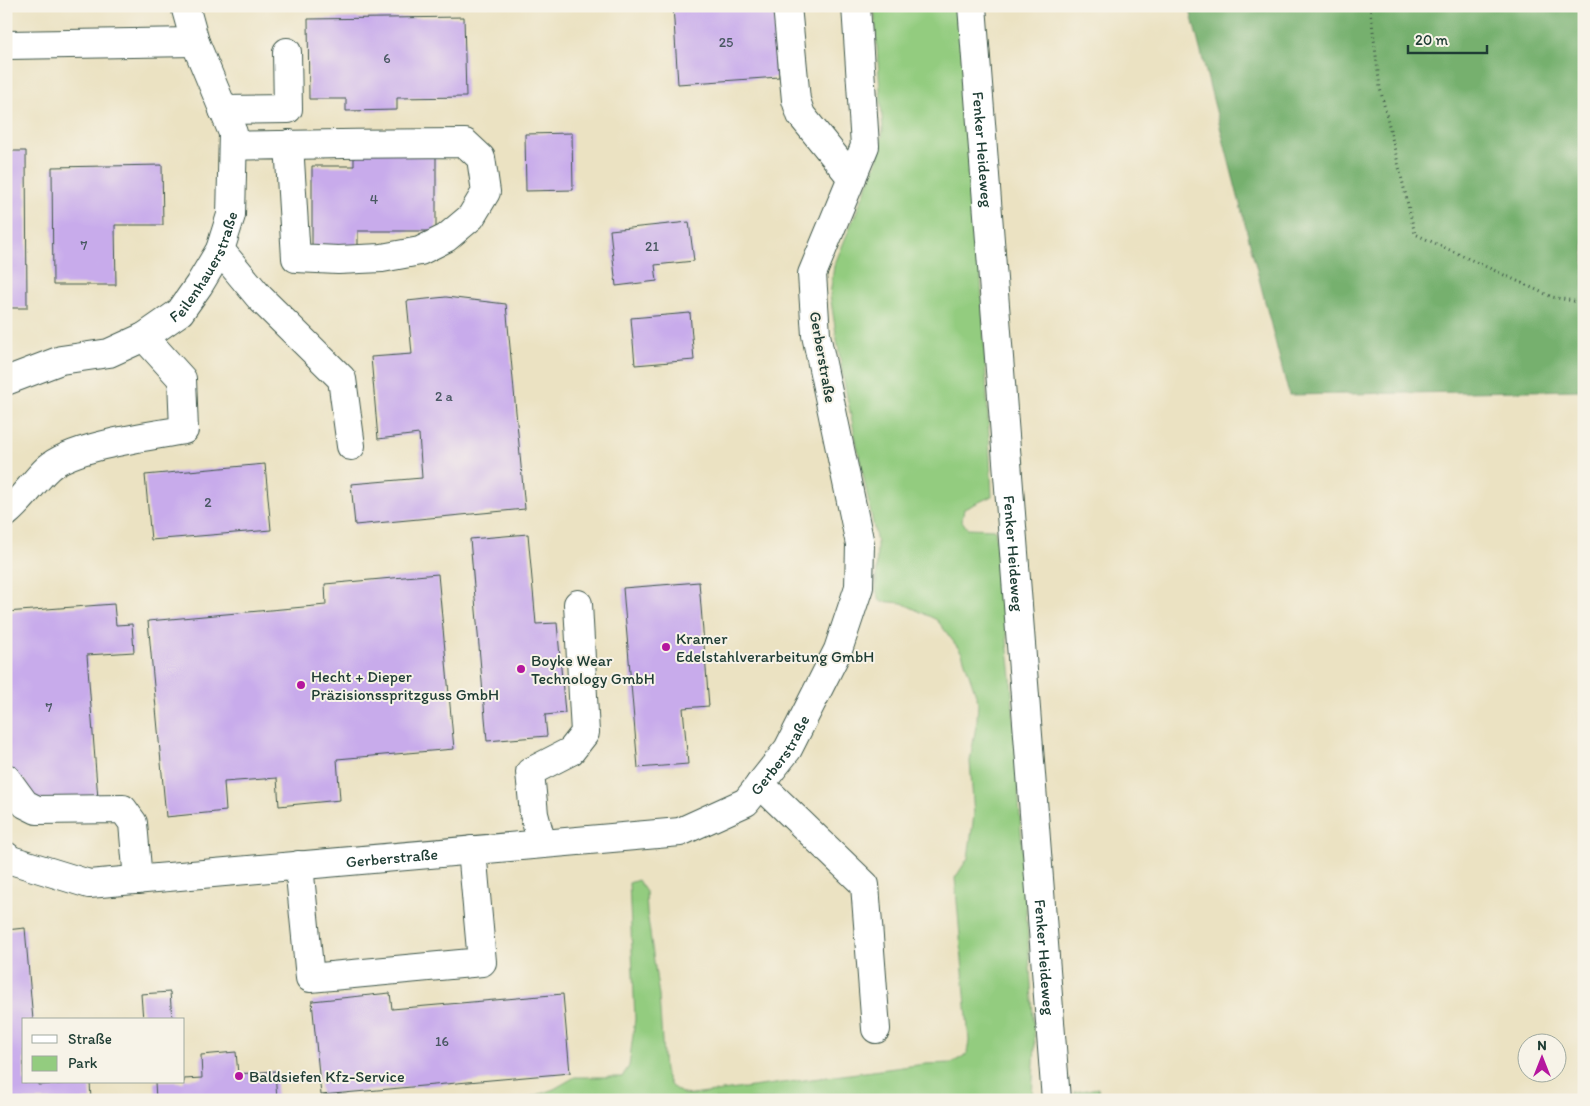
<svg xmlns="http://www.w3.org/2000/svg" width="1590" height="1106" viewBox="0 0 1590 1106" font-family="Itim,sans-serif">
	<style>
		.green { fill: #93cc7f; stroke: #59845a }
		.forest { fill: #76b06e; stroke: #4a7651 }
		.building { fill: #c8abeb }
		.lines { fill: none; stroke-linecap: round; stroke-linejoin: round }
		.minor-casing { stroke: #3e5649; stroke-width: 30 }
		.path { stroke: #3e5649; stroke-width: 3; stroke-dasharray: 1 4; stroke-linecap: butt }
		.minor { stroke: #fff; stroke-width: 28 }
		.poi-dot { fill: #b5179e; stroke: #f7f3e8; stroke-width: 2 }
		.labels { text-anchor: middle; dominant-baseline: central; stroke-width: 4; stroke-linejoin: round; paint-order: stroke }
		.number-label { font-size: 14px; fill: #495862 }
		.street-label { font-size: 16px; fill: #1f3d34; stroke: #f7f3e8 }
		.poi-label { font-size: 16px; fill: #1f3d34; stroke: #f7f3e8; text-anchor: start }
	</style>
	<rect width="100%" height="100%" fill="#f7f3e8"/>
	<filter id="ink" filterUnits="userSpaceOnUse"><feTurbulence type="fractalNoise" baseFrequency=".02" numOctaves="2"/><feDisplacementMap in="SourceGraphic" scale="10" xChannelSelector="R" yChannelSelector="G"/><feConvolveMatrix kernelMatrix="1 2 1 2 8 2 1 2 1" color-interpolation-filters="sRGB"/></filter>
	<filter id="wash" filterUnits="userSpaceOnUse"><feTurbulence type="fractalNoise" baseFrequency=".0096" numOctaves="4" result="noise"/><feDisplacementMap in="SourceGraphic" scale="20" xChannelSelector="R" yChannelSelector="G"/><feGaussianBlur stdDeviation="1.12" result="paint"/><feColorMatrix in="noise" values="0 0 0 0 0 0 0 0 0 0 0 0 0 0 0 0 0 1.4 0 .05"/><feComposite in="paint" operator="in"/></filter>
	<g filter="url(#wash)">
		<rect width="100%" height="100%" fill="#ebe2c2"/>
		<g class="green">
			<polygon points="874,6 960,6 979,238 992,496 964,509 962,521 967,528 995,529 1011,677 1035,1046 1032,1097 1031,1100 523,1100 554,1089 575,1077 622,1077 629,1066 635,1019 629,883 638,880 646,892 647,912 659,996 664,1071 671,1086 683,1094 692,1095 925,1064 952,1063 967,1054 969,1041 955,878 968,858 974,815 970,761 977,720 978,701 962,653 937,620 902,603 880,601 876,590 877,543 843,377 830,295 834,266 877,162 883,130"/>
			<polygon points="1098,1088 1100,1100 1073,1100 1075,1092"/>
		</g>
		<polygon class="forest" points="1189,6 1584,6 1584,390 1289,395"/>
		<g id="blocks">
			<g class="building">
				<polygon points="673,6 775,6 779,77 678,84"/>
				<polygon points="464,17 466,97 397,98 397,110 346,111 346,99 309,99 308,19"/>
				<polygon points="572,133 573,190 526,191 525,134"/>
				<polygon points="354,146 436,146 436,231 358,231 358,249 312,248 312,166 354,166"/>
				<polygon points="6,151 26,151 27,308 6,308"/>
				<polygon points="162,165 163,225 115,225 116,285 53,285 52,167"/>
				<polygon points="689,222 694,261 655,265 657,281 616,286 610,230"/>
				<polygon points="446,297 506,304 525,509 355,525 351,484 422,478 419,434 378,439 371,357 412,354 407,301"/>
				<polygon points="690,313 694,360 635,365 631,318"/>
				<polygon points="265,464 271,530 151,540 145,475"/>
				<polygon points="528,534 536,624 557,623 565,713 545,715 547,736 487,741 470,539"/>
				<polygon points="438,574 454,749 337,759 340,800 279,806 277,778 224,782 226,811 166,817 148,621 326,605 325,584"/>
				<polygon points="699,582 709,706 683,708 688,764 638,768 623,588"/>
				<polygon points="114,604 116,625 132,624 134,652 87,655 98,799 27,804 25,780 9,781 8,759 6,760 6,612"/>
				<polygon points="25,928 33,1020 24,1020 24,1082 38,1082 38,1085 90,1082 91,1100 6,1100 6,930"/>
				<polygon points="170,992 172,1020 143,1020 141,994"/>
				<polygon points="390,993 392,1009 563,994 570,1073 321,1095 312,1001"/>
				<polygon points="236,1052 238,1074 275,1071 277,1100 156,1100 155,1082 184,1082 184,1079 202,1078 201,1055"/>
			</g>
		</g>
	</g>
	<g filter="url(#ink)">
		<use href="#blocks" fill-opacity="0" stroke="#3e5649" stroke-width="1"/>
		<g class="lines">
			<defs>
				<g id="minor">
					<polyline points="787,6 796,100 801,115 852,178"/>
					<path id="s1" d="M972,6L1056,1100"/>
					<polyline points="6,45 195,42"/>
					<polyline points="223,110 288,109 287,52"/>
					<path d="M233,146C310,144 387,143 465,143L481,158L486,192L471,217L446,238L420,251L382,258L338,260L296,258L289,144"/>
					<polyline points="220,250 260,298 342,379 351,446"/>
					<path id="s2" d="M6,381L61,360L109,353L144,337L180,312L199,285L220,250L231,215L233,133L195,42L185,6"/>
					<path d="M6,513C22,500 33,482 48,468C72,446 150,436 184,430L182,379L144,337"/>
					<polyline points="6,778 25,804 37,810 123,809 133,823 138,880"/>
					<polyline points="760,784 865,885 876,1029"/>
					<polyline points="542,844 534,814 530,772 571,751 585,733 578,604"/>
					<path id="s3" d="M6,856L11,860L89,884L680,832L746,802L788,749L838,650L859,587L860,544L816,335L812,274L865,146L856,6"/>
					<polyline points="299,865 310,978 482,962 472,850"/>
				</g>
			</defs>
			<use href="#minor" class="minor-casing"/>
			<polyline class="path" points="1370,6 1380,88 1415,234 1552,297 1584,303"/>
			<use href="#minor" class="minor"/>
		</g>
	</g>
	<g class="poi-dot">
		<circle cx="666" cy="647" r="5"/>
		<circle cx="521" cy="669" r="5"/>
		<circle cx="301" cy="685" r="5"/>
		<circle cx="239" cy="1076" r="5"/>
	</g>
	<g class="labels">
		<g class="number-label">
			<text x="726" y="42">25</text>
			<text x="387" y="58">6</text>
			<text x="374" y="199">4</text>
			<text x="84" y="245">7</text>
			<text x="652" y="246">21</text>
			<text x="444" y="396">2 a</text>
			<text x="208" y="502">2</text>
			<text x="49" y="707">7</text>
			<text x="442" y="1041">16</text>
		</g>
		<g class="street-label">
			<text stroke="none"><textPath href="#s1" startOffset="144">Fenker Heideweg</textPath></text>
			<text stroke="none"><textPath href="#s2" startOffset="241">Feilenhauerstraße</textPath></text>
			<text transform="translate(823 357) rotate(80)">Gerberstraße</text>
			<text stroke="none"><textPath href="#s1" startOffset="549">Fenker Heideweg</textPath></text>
			<text stroke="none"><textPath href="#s3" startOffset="812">Gerberstraße</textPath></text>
			<text stroke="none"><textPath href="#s3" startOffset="392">Gerberstraße</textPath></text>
			<text stroke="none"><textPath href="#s1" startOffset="954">Fenker Heideweg</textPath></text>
		</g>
		<g class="poi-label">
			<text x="676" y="638">Kramer<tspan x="676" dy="18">Edelstahlverarbeitung GmbH</tspan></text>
			<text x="531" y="660">Boyke Wear<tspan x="531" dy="18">Technology GmbH</tspan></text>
			<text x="311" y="676">Hecht + Dieper<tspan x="311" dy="18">Präzisionsspritzguss GmbH</tspan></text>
			<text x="249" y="1076">Baldsiefen Kfz-Service</text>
		</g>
	</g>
	<rect width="1590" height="1106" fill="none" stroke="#f7f3e8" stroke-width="25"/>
	<rect x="22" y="1018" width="162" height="65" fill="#f7f3e8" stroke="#a1aaa0"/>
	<rect x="32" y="1035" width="25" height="8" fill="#ffffff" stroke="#a1aaa0"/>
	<text x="68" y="1044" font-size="15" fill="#1f3d34">Straße</text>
	<rect x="32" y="1056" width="25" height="15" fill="#93cc7f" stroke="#a1aaa0"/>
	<text x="68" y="1068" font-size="15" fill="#1f3d34">Park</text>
	<g transform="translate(1542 1058)"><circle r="24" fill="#f7f3e8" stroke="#a1aaa0"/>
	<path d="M0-4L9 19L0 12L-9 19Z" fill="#b5179e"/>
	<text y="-8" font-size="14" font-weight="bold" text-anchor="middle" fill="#1f3d34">N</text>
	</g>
	<path d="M1408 45v8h79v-8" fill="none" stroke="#1f3d34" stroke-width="2.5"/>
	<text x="1415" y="45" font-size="15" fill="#1f3d34" stroke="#f7f3e8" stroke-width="4" paint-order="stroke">20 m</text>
</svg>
